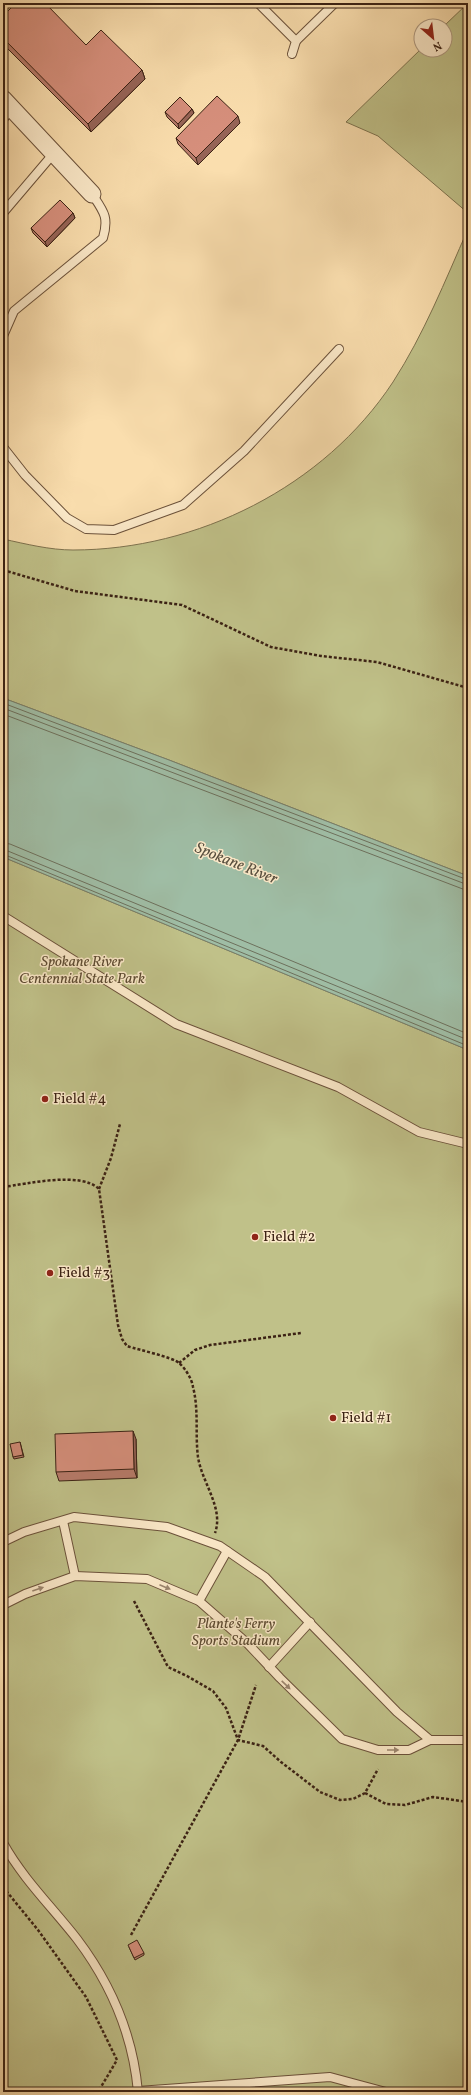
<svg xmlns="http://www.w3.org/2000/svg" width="471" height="2095" viewBox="0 0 471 2095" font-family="Vollkorn,serif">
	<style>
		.green { fill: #c0c189; stroke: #7e724e }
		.water { fill: #9fbda5; stroke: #777f6b }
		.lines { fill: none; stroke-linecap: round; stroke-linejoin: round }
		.shore { stroke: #6d705c; stroke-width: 1 }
		.service-casing { stroke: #6b513a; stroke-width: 10 }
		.minor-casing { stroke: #6b513a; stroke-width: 19 }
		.path { stroke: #3b2214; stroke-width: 2.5; stroke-dasharray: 3 2; stroke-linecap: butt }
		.service { stroke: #fceaca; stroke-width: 8 }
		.minor { stroke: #fceaca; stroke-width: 17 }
		.wall { fill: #b87b6b; stroke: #3b2214 }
		.shaded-wall { fill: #966457; stroke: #3b2214 }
		.building { fill: #d68f7c; stroke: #3b2214 }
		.oneway { fill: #9c866f }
		.poi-dot { fill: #8f2418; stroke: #fceaca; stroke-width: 1.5 }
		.labels { text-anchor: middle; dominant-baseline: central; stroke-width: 3; stroke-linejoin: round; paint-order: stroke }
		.park-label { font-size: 15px; font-style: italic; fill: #5c4a31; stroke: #fceaca }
		.poi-label { font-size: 15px; fill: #3b2214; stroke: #fceaca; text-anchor: start }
		.water-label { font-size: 16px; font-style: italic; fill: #595040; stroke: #fceaca }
	</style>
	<rect width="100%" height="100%" fill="#fadeae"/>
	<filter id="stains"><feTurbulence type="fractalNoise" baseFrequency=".005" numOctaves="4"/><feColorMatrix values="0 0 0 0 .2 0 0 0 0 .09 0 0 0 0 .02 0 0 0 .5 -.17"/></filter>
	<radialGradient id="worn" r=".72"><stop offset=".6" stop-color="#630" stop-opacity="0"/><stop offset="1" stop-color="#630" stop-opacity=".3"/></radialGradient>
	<g class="green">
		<polygon points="468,3 468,213 378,136 346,122 421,49 445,50 444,26"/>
		<path d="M468,229V876L169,760L3,698V539C26,544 50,550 73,550C197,550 324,487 393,382C424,334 445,281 468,229Z"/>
		<polygon points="3,857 468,1050 468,2092 3,2092"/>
	</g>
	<polygon class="water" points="3,698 169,760 468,876 468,1050 3,857"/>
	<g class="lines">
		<g class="shore">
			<polyline points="3,703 468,880"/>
			<polyline points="3,708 468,885"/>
			<polyline points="3,714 468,891"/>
			<polyline points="3,843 10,844 468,1034"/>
			<polyline points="3,849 468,1040"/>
			<polyline points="3,854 468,1046"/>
		</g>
		<defs>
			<g id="service">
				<polyline points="258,3 296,41 292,54"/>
				<polyline points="296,41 335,3"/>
				<polyline points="3,120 11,107"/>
				<polyline points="3,213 54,153"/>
				<path d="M3,336L14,311L103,238C109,217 104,212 92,194"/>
				<polyline points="3,447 25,475 67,518 86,529 114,530 183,505 244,451 339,349"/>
				<polyline points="3,916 176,1024 338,1087 419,1132 468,1144"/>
				<polyline points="63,1521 75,1576"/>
				<polyline points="3,1542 24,1532 74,1517 167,1527 220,1546 265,1577 397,1712 430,1740 468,1740"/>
				<polyline points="199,1601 227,1551"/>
				<polyline points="3,1605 25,1594 75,1576 147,1579 199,1601 247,1643 280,1678 342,1739 378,1750 409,1750 430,1740"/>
				<polyline points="269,1667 310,1622"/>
				<path d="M3,1843C23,1879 52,1907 77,1939C111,1984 133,2036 138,2092"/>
				<polyline points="138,2091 330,2077 386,2092"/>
			</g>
			<polyline id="minor" points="3,99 92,194"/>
		</defs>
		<use href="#service" class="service-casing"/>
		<use href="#minor" class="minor-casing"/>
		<g class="path">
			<polyline points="3,570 75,591 182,605 271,647 321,656 377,662 468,688"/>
			<path d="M3,1187C27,1184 81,1171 99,1189L118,1325L122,1339L127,1346C139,1350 172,1357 179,1363C185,1368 192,1379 193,1387C199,1410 195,1434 198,1457C202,1483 224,1508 215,1533"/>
			<polyline points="99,1189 111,1158 120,1124"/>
			<polyline points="179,1363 195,1350 210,1345 301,1333"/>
			<polyline points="134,1601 168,1667 187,1676 213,1691 226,1708 238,1740 263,1746 281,1762 320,1792 340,1800 353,1799 365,1793 378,1769"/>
			<polyline points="365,1793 386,1804 405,1805 433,1797 468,1802"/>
			<polyline points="3,1887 38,1930 86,1997 117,2060 98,2092"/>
			<polyline points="131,1935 238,1740 256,1685"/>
		</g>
		<use href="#service" class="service"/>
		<use href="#minor" class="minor"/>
	</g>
	<g class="wall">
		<polygon points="3,16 86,45 142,70 145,79 91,132 3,44"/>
		<polygon points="192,109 194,113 179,129 167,117 165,112"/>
		<polygon points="240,123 198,165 178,144 176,138"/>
		<polygon points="73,213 75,218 47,247 33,233 31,228"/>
		<polygon points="136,1439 137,1478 59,1481 56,1472"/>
		<polygon points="20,1442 24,1457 14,1459 13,1457"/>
		<polygon points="129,1947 144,1953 144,1955 135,1960"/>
	</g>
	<g class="shaded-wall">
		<polygon points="142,70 145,79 91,132 88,124"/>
		<polygon points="192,109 194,113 179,129 178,124"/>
		<polygon points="238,116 240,123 198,165 196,158"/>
		<polygon points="73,213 75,218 47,247 45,242"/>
		<polygon points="133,1431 136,1439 137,1478 134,1469"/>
	</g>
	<g class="building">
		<polygon points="16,3 45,3 86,45 101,30 142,70 88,124 3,38 3,16"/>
		<polygon points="217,96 238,116 196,158 176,138"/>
		<polygon points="180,97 192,109 178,124 165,112"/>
		<polygon points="60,200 73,213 45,242 31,228"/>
		<polygon points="133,1431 134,1469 56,1472 55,1434"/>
		<polygon points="20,1442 23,1455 13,1457 10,1444"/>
		<polygon points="137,1940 144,1953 134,1958 128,1945"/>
	</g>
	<defs><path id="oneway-solid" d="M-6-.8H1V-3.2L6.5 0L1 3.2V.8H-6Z"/></defs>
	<g class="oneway">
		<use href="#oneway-solid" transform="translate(165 1587) rotate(23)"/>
		<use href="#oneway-solid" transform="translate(38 1589) rotate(-19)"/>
		<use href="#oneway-solid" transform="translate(286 1685) rotate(44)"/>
		<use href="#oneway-solid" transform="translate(393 1750)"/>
	</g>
	<g class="poi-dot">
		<circle cx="45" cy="1099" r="4"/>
		<circle cx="255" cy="1237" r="4"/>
		<circle cx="50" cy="1273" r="4"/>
		<circle cx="333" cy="1418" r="4"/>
	</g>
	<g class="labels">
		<g class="park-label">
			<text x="82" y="962">Spokane River<tspan x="82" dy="17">Centennial State Park</tspan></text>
			<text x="236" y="1624">Plante's Ferry<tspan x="236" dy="17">Sports Stadium</tspan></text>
		</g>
		<g class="poi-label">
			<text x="53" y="1099">Field #4</text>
			<text x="263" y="1237">Field #2</text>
			<text x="58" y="1273">Field #3</text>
			<text x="341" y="1418">Field #1</text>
		</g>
		<g class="water-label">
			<text transform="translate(236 864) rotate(22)">Spokane River</text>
		</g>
	</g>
	<rect width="471" height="2095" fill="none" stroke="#fadeae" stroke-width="16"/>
	<rect x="4" y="4" width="463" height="2087" fill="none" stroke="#3b2214" stroke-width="2"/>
	<rect x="8" y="8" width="455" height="2079" fill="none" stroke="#3b2214"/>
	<g transform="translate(433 38) rotate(152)"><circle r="19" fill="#fceaca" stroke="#af9a81"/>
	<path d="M0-3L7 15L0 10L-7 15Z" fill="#8f2418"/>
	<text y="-6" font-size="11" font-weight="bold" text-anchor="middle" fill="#3b2214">N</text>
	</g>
	<rect width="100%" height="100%" filter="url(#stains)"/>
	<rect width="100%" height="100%" fill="url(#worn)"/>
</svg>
